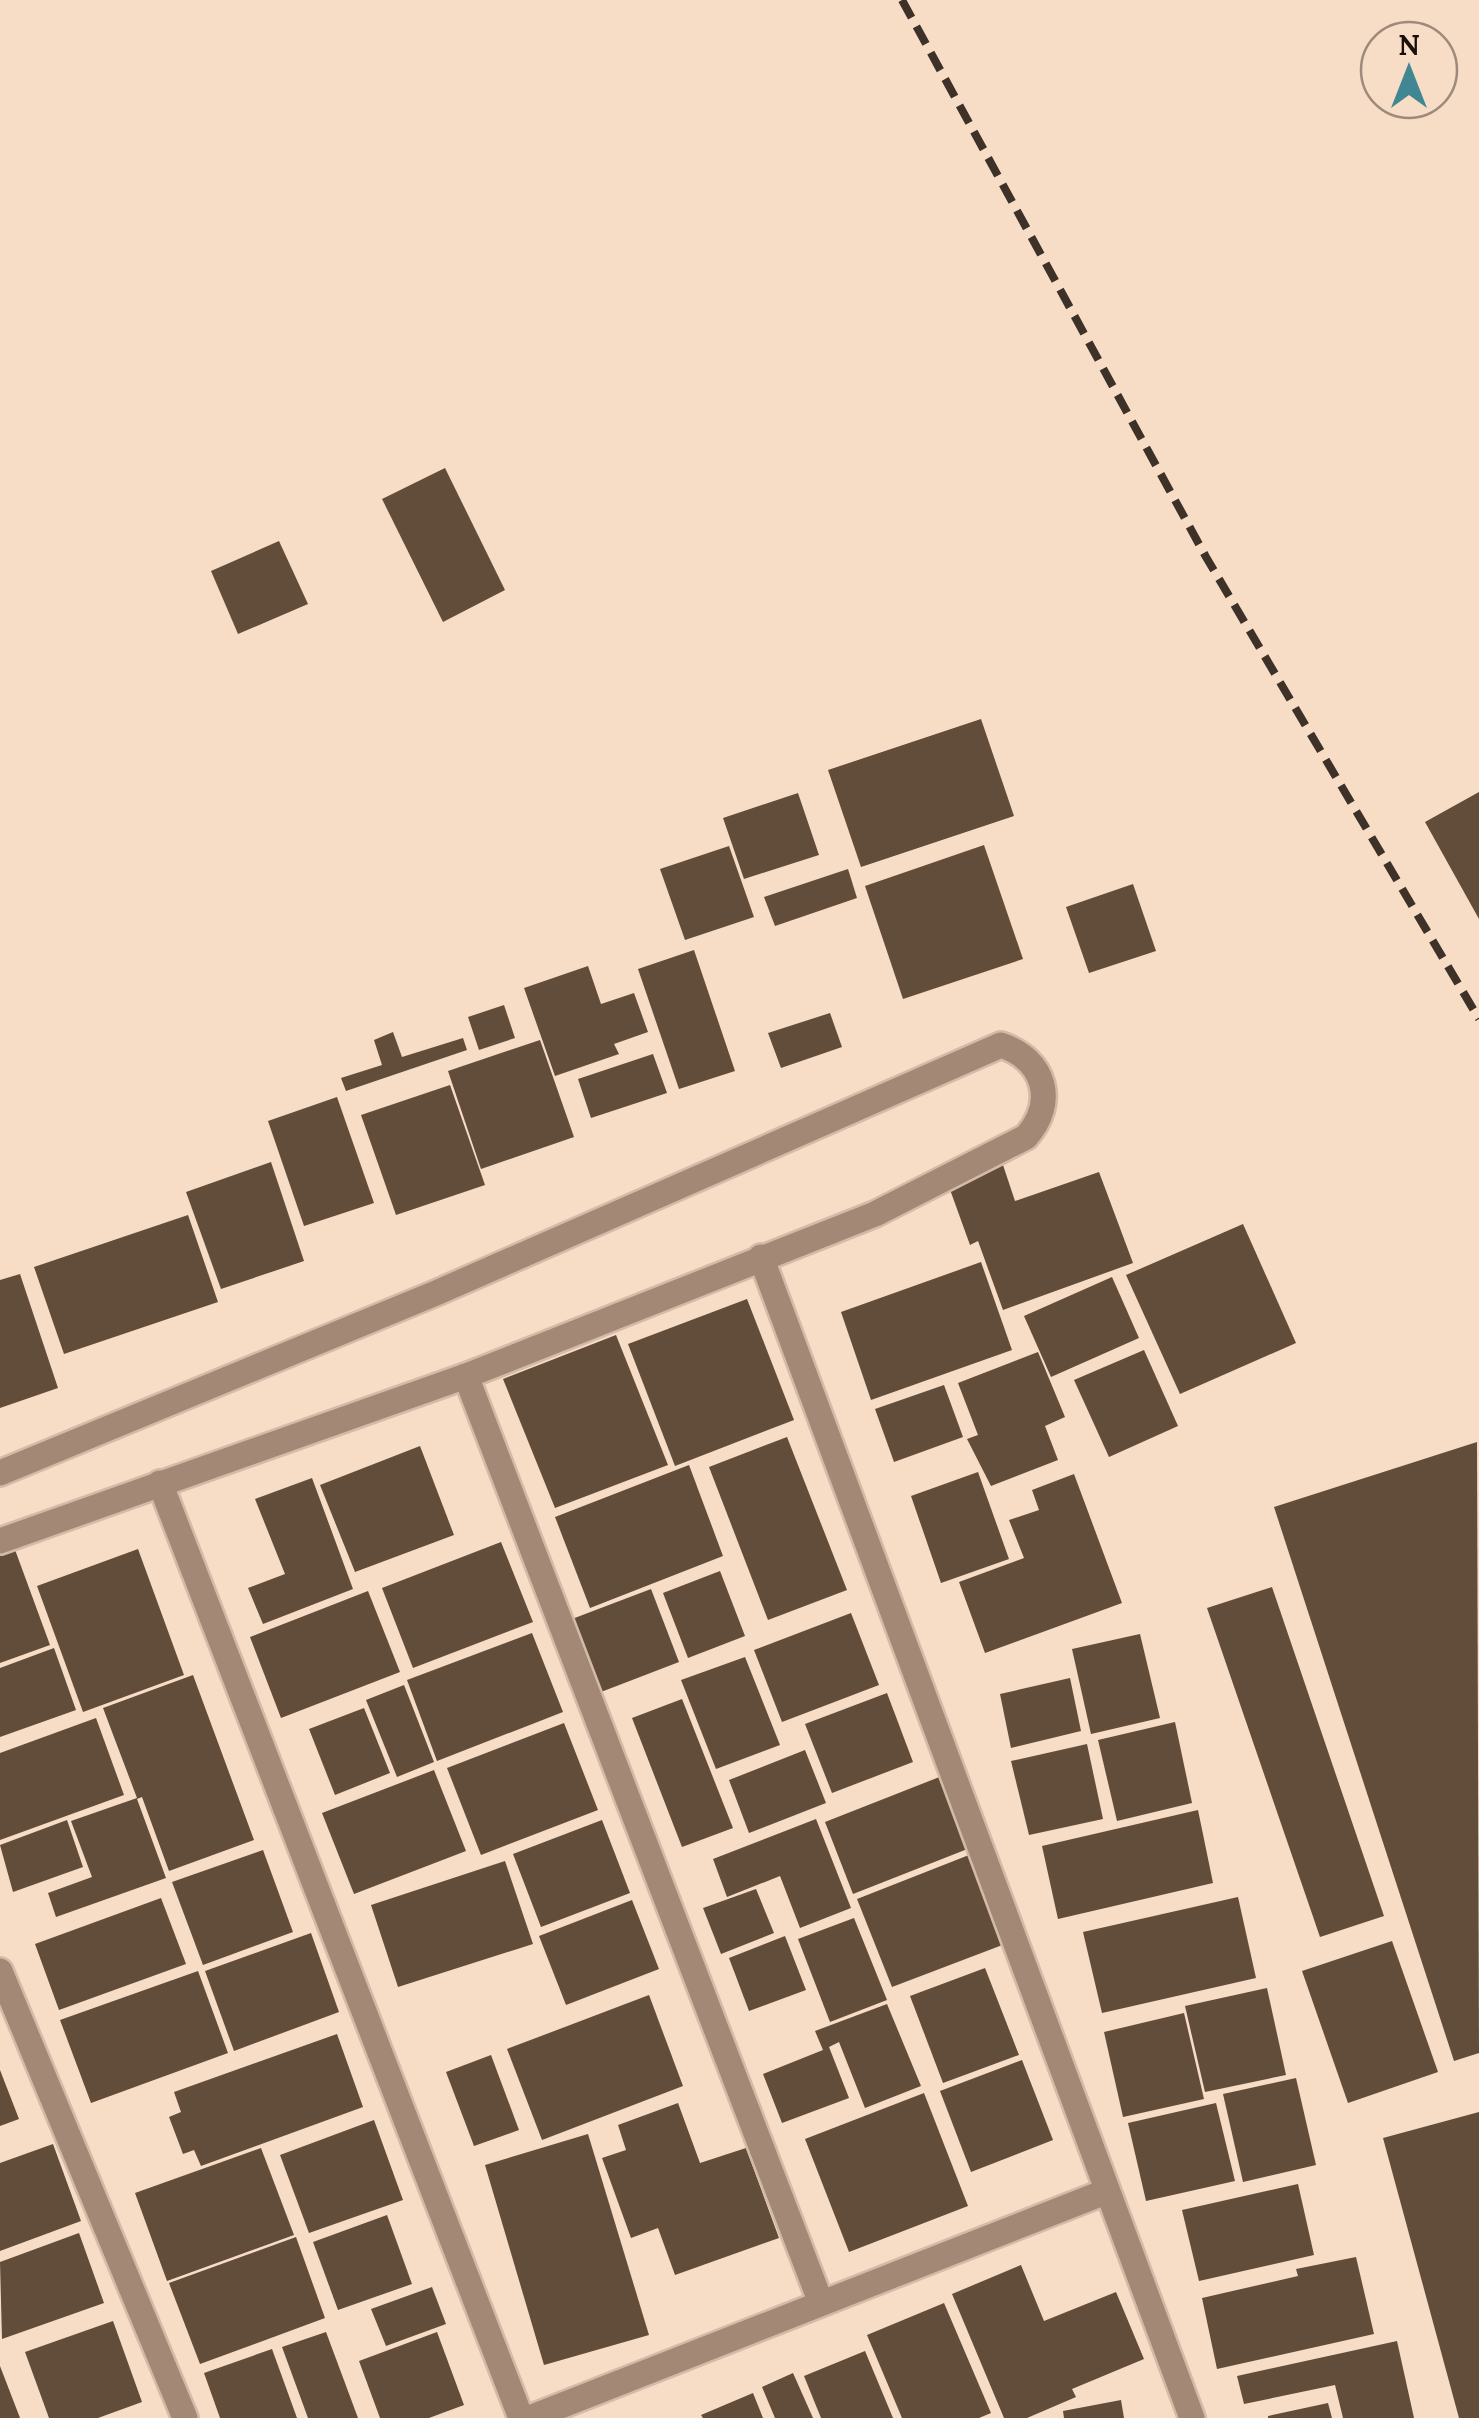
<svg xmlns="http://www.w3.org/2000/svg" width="1479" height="2418" viewBox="0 0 1479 2418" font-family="Lora,serif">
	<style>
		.building { fill: #624c3a }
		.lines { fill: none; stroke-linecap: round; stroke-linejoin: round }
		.minor-casing { stroke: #d3bba8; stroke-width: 30 }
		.minor { stroke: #a38975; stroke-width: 25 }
		.rail { stroke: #3d3128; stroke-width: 8; stroke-dasharray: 20 10; stroke-linecap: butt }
	</style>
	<rect width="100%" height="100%" fill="#f7dcc6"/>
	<g class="building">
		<polygon points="445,468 505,590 443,622 382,499"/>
		<polygon points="279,541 308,604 238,634 211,571"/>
		<polygon points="981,719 1014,816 861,867 828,770"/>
		<polygon points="1479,792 1479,919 1425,822"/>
		<polygon points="798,793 819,855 744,879 723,818"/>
		<polygon points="984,845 1023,959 903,999 865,886"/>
		<polygon points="729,846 754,917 685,940 660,869"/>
		<polygon points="848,869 857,898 775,926 764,897"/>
		<polygon points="1133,884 1156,951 1089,973 1066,907"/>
		<polygon points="694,950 735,1071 679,1089 638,969"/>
		<polygon points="588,966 601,1004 634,993 648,1032 614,1044 619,1054 555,1076 524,988"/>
		<polygon points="504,1005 515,1038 479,1050 468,1017"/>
		<polygon points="830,1013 842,1047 781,1068 768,1033"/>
		<polygon points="393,1032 402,1057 463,1038 467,1050 346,1091 341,1078 382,1065 374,1040"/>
		<polygon points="540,1040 574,1137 481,1169 448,1071"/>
		<polygon points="653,1054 667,1093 591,1118 578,1079"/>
		<polygon points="450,1085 485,1185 396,1215 361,1115"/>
		<polygon points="337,1097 374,1203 304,1226 268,1121"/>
		<polygon points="271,1162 304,1261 221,1289 186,1192"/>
		<polygon points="1003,1165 1015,1201 1099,1172 1133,1263 1003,1310 978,1241 970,1245 948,1184"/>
		<polygon points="188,1215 218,1302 64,1354 34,1267"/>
		<polygon points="1243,1224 1296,1343 1180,1394 1126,1275"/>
		<polygon points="981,1262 1012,1350 871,1400 841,1312"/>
		<polygon points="20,1274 58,1388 0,1408 0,1280"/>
		<polygon points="1112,1277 1139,1338 1051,1377 1024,1316"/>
		<polygon points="747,1299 794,1420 675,1466 628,1344"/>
		<polygon points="616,1335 668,1465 555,1508 503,1379"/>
		<polygon points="1144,1350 1178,1426 1109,1457 1074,1380"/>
		<polygon points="1038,1352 1065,1417 1045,1426 1058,1460 991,1486 967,1439 978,1435 958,1383"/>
		<polygon points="944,1385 963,1437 894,1462 875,1409"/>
		<polygon points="787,1437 847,1590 768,1620 709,1467"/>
		<polygon points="1477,1442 1479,2053 1454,2061 1274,1507"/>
		<polygon points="420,1446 454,1535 355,1572 320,1485"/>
		<polygon points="689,1465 723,1556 590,1608 555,1517"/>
		<polygon points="978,1472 1009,1559 941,1583 911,1496"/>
		<polygon points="1074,1474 1122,1603 985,1653 959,1582 1024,1558 1009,1520 1039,1510 1032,1490"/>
		<polygon points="312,1478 353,1589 263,1624 248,1588 285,1574 255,1499"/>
		<polygon points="501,1542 533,1622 413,1668 382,1588"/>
		<polygon points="14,1547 50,1645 0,1663 0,1552"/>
		<polygon points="138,1549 184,1675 83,1712 37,1586"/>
		<polygon points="720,1571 745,1636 688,1658 663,1593"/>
		<polygon points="1272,1587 1384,1916 1320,1937 1207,1608"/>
		<polygon points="651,1589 679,1662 601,1692 572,1619"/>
		<polygon points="368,1591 400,1672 281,1718 250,1637"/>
		<polygon points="851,1613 879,1685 782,1722 754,1650"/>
		<polygon points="532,1633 563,1712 437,1761 407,1680"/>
		<polygon points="1140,1634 1160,1718 1091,1734 1072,1649"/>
		<polygon points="54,1648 76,1710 0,1737 0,1668"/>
		<polygon points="745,1657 780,1745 716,1769 681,1680"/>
		<polygon points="193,1675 254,1840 169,1871 142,1797 137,1799 166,1878 56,1917 48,1893 92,1877 71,1821 137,1798 103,1708"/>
		<polygon points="1070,1678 1081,1731 1011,1748 1000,1694"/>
		<polygon points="404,1685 434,1762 397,1777 366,1700"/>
		<polygon points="887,1693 913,1762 832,1793 805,1724"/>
		<polygon points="682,1699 733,1828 682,1847 632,1718"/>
		<polygon points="364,1708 390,1773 335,1795 309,1729"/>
		<polygon points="96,1718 124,1795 0,1840 0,1753"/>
		<polygon points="1175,1722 1192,1803 1117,1821 1098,1740"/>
		<polygon points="564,1723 598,1810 481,1855 447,1768"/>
		<polygon points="1087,1744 1103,1819 1029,1835 1011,1761"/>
		<polygon points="805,1750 826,1803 749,1833 729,1780"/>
		<polygon points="434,1770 466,1851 354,1894 322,1813"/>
		<polygon points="942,1776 970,1848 853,1894 825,1822"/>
		<polygon points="1198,1810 1213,1883 1058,1919 1042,1846"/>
		<polygon points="816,1819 851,1908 800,1928 780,1876 727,1897 713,1859"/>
		<polygon points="67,1820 83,1867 13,1892 0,1845"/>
		<polygon points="602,1820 630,1893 541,1927 513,1854"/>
		<polygon points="263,1850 293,1932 203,1965 172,1882"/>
		<polygon points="969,1855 1005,1944 892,1987 857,1899"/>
		<polygon points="505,1861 533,1944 398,1987 371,1905"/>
		<polygon points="756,1889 774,1933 721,1954 703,1908"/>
		<polygon points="1238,1897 1256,1978 1102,2013 1083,1932"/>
		<polygon points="161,1898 186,1964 59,2010 35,1944"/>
		<polygon points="632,1900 659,1969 566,2005 539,1936"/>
		<polygon points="854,1918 887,2000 830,2022 798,1939"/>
		<polygon points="311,1933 339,2012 234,2051 205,1971"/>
		<polygon points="785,1936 806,1990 749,2011 729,1958"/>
		<polygon points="1392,1941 1438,2072 1348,2103 1302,1971"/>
		<polygon points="985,1968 1019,2055 943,2083 910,1996"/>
		<polygon points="198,1971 228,2053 91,2103 60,2020"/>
		<polygon points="1267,1988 1286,2075 1205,2092 1185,2006"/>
		<polygon points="649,1995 683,2086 542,2140 507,2049"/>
		<polygon points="887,2004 921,2086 865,2108 839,2042 829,2047 849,2098 782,2123 763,2074 823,2050 815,2031"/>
		<polygon points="1184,2013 1204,2099 1123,2117 1104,2032"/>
		<polygon points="337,2034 363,2107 201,2166 194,2150 183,2154 169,2117 181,2112 174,2092"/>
		<polygon points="491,2055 519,2130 474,2146 446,2072"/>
		<polygon points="1022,2060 1053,2140 971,2172 940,2091"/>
		<polygon points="0,2070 19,2119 0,2126"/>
		<polygon points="1296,2078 1316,2165 1243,2182 1223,2094"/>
		<polygon points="924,2093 968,2206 849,2252 805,2139"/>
		<polygon points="678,2103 700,2163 746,2148 779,2238 675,2275 658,2228 631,2238 602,2158 626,2150 618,2125"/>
		<polygon points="1216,2103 1235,2181 1146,2201 1128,2123"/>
		<polygon points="1479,2112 1479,2418 1459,2418 1383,2138"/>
		<polygon points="374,2120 403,2200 309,2233 280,2155"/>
		<polygon points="588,2134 649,2335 544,2365 485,2165"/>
		<polygon points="53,2144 81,2221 0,2251 0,2163"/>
		<polygon points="261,2148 294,2235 167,2281 135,2193"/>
		<polygon points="1298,2184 1314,2255 1199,2281 1182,2210"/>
		<polygon points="387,2215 412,2284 338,2310 313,2242"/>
		<polygon points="79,2233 104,2303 2,2339 0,2262"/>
		<polygon points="296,2237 325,2318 200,2364 169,2283"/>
		<polygon points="1356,2257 1374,2334 1217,2369 1202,2298 1298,2276 1296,2269"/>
		<polygon points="1021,2265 1044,2321 1116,2292 1144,2359 1072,2389 1076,2397 1027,2418 1004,2418 952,2294"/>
		<polygon points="432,2287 446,2324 386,2346 371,2309"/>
		<polygon points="944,2303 991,2413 979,2418 902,2418 867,2335"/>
		<polygon points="113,2321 142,2402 98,2418 49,2418 25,2352"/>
		<polygon points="326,2332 358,2418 308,2418 282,2347"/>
		<polygon points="437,2332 464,2405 429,2418 380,2418 359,2361"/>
		<polygon points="1397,2341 1414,2418 1343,2418 1335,2385 1244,2404 1237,2376"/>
		<polygon points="272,2349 297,2418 220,2418 204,2373"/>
		<polygon points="865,2351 893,2418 821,2418 804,2376"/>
		<polygon points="0,2366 20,2418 0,2418"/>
		<polygon points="793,2373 813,2418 775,2418 762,2387"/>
		<polygon points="753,2393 763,2418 703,2418 701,2415"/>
		<polygon points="1121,2400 1124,2418 1064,2418 1063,2411"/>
		<polygon points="1328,2403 1332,2418 1268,2418 1268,2416"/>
	</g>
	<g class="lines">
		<defs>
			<g id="minor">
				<polyline points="761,1257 1192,2418"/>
				<polyline points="466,1376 821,2303"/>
				<path d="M0,1473L436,1293L1001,1045C1045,1060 1057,1102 1026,1137L875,1214L466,1376L0,1541"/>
				<polyline points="160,1483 521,2418"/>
				<polyline points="0,1971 185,2418"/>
				<polyline points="530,2418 1105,2192"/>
			</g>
		</defs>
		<use href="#minor" class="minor-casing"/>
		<use href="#minor" class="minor"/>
		<polyline class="rail" points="902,0 1206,557 1479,1019"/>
	</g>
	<g transform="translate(1409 70)"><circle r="48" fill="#f7dcc6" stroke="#9e8a7a" stroke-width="2.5"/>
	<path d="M0-8L18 38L0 25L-18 38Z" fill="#418793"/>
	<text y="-15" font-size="28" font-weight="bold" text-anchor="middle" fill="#191009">N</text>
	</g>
</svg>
